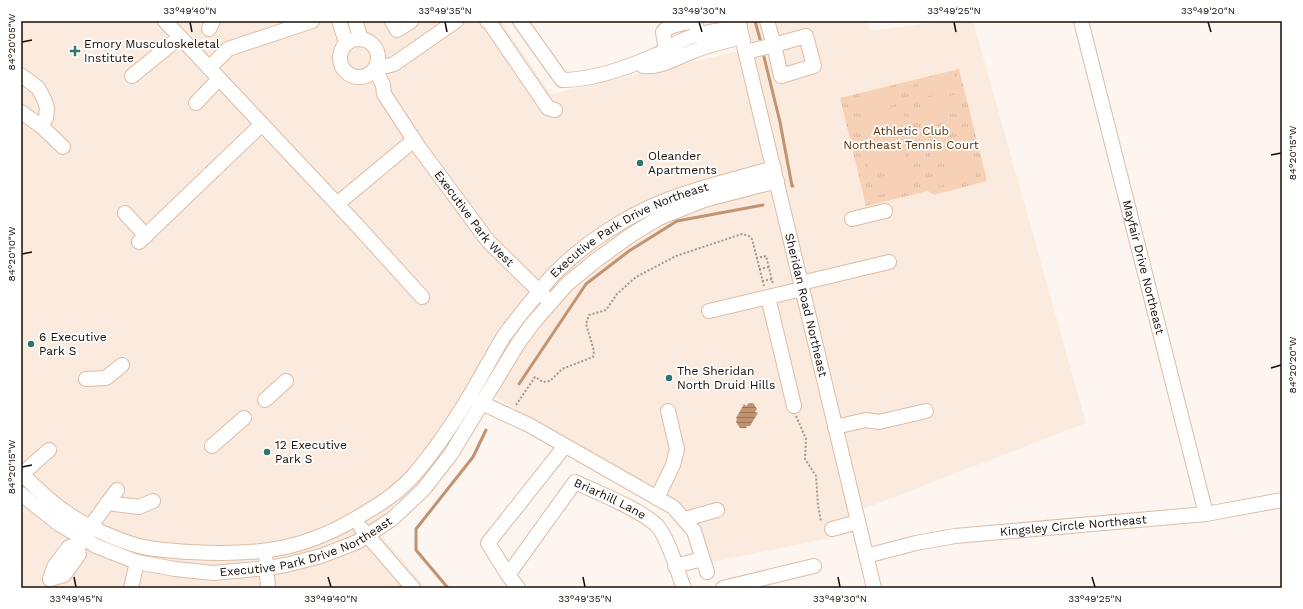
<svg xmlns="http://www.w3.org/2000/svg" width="1303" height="609" viewBox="0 0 1303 609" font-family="'Work Sans',sans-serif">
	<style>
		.built { fill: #fbebdf }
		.grass { fill: url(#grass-tufts) }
		.garden { fill: #f7d1b6 }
		.water { fill: url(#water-rules) }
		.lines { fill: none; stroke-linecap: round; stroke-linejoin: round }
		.stream { stroke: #c29370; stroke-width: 3 }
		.minor-casing { stroke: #ddbca4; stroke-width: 16 }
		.path { stroke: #a09791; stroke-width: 2; stroke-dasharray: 2 2; stroke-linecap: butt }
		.minor { stroke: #fff; stroke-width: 14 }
		.ticks { fill: none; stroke: #170c05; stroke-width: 1.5 }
		.poi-dot { fill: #2e7771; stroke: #fff; stroke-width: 1.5 }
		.labels { text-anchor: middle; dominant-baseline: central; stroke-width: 3.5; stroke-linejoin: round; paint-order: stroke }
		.poi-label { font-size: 12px; fill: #170c05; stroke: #fff; text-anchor: start }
		.park-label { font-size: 12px; fill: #5d3104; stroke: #fff }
		.street-label { font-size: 12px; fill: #170c05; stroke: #fff }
		.neatline { fill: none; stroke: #170c05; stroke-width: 1.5 }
		.ticks-label { font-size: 10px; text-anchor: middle; fill: #170c05 }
	</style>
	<defs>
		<pattern id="grass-tufts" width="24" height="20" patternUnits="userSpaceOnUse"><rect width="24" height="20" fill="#f7d1b6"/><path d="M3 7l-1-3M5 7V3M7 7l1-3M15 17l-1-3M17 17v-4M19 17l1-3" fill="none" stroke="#d3b29b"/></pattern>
		<pattern id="water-rules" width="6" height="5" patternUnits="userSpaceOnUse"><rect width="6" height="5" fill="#c29370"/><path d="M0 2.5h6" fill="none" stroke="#9d765a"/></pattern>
	</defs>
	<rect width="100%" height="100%" fill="#fcf5f0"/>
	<polygon class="built" points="21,21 501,21 551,94 744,50 738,21 868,21 870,31 947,21 973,21 1086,423 855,512 859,532 708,563 650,491 482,389 460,426 375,527 426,588 21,588"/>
	<polygon class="grass" points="959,69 987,181 934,195 928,191 866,206 840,98"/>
	<g class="garden">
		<polygon points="954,72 958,89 921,98 917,81"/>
		<polygon points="897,86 901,103 863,112 859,95"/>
		<polygon points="959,94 963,111 926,120 922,103"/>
		<polygon points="902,108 906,125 868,134 864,117"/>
		<polygon points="966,138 971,155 933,164 929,147"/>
		<polygon points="904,148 908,165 870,174 866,157"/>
		<polygon points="972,160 976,177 938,186 934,169"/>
		<polygon points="909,170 913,187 875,196 871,179"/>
	</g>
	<polygon class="water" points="749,403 753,403 757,409 755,412 758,413 750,426 747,426 746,428 740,428 736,422 737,419 736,418 744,404 746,406"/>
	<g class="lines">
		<g class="stream">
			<polyline points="755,21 760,39"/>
			<polyline points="764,57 780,122 792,186 793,186"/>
			<polyline points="519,384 586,284 629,251 677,221 763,205"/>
			<polyline points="448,588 416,550 416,529 473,457 486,430"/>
		</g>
		<defs>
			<g id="minor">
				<polyline points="165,21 354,222 422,297"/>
				<polyline points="339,21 346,42"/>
				<polyline points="355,21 361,39"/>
				<polyline points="392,21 397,30 411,21"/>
				<path id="s1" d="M456,21L394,64L375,69L383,85L384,94L420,149L488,241L546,298"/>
				<polyline points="487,21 490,23 548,108 555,110"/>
				<path d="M520,21L562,80C592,80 629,67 656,55C666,51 674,44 683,40C700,32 722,30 740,27"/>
				<path id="s2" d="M738,21L874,588"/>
				<path id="s3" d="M1081,21L1206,514"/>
				<polyline points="209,29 213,21"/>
				<polygon points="806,36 814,66 781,76 774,45"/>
				<circle cx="359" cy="58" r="19"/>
				<polyline points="746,52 774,45 767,21"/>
				<path d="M667,57L663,32C666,27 688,20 693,23C697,25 698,31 699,35"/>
				<path d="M643,66C661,68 677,57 694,51C709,45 726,41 742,37"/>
				<polyline points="209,68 228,49 312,21"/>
				<polyline points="21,75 38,88 44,99 47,108 46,118 41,126"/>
				<polyline points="132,76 180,37"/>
				<polyline points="196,103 219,79"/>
				<polyline points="21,112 41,126 63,147"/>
				<polyline points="337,204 414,140"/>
				<polyline points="125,213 146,236"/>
				<polyline points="852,219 885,211"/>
				<polyline points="139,242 262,124"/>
				<polyline points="801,283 889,262"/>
				<polyline points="768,297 794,406"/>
				<polyline points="709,311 802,289"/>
				<polyline points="86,379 106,378 122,365"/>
				<polyline points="473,399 529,425 673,507 694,531 707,572"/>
				<polyline points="265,400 286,381"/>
				<polyline points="835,427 866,420 879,422 926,411"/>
				<polyline points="212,446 244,418"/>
				<path id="s4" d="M21,473C35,487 50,502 67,513C85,526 117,540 139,546C155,550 173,551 190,552C260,556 308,550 368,511C384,502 400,490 412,477C434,452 452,425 469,397C481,377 492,356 504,336C515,321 527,306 539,292C545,285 550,277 557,271C585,243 625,217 662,202C698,187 737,179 774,168"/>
				<polyline points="22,474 49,450"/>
				<path id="s5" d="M21,494L59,524L96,546L137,562L175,569L213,573L267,568L286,565L321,556L357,542L392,519L423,490L451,454L519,342L533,323L567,284L595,261L631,235L659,218L704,200L777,181"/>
				<polyline points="657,498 673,465 677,449 668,411"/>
				<polyline points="107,503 139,507 153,501"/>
				<polyline points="685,519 717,510"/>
				<polyline points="361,528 413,588"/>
				<polyline points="832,529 858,522"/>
				<path id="s6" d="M866,556L916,543L955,536L1206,514L1282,500"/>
				<polyline points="266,561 268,588"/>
				<polyline points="675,566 702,559"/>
				<polyline points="508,575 488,543 565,446"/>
				<polyline points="50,579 54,567 69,547 77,545 117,490"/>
				<polyline points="50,579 64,575 79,554 77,545"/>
				<polyline points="131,588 137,562"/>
				<path id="s7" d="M518,588L508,575L575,482C594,491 647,512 659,528C671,545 676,569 684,588"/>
				<polyline points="723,588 814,566"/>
			</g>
		</defs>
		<use href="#minor" class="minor-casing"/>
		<g class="path">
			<polyline points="756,258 766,256 773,284"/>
			<polyline points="759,269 769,267"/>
			<polyline points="762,281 772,279"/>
			<polyline points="516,405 535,377 543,382 550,381 562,369 593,357 594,351 586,324 589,315 606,310 617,294 636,277 676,256 742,234 749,236 752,239 764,286"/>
			<polyline points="796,416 806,439 805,459 816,476 818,505 821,522"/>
		</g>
		<use href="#minor" class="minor"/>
	</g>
	<path class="ticks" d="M190,22L192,32M445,22L447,32M699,22L702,32M954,22L956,32M1208,22L1211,32M22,42L32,40M1271,155L1281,153M22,254L32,252M1271,368L1281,365M22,467L32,465M74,577L76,587M328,577L331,587M583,577L585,587M838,577L840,587M1092,577L1095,587"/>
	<g class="poi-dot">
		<path d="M73 45h4v4h4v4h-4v4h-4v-4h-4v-4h4z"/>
		<circle cx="640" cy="163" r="4"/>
		<circle cx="31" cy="344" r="4"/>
		<circle cx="669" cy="378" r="4"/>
		<circle cx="267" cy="452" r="4"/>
	</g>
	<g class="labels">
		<g class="poi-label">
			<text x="84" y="44">Emory Musculoskeletal<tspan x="84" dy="14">Institute</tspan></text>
			<text x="648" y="156">Oleander<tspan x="648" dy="14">Apartments</tspan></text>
			<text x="39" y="337">6 Executive<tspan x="39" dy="14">Park S</tspan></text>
			<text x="677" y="371">The Sheridan<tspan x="677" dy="14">North Druid Hills</tspan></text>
			<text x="275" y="445">12 Executive<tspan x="275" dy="14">Park S</tspan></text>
		</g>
		<g class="park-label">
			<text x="911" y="131">Athletic Club<tspan x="911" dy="14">Northeast Tennis Court</tspan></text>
		</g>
		<g class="street-label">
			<text stroke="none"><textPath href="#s1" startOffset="276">Executive Park West</textPath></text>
			<text stroke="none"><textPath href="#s4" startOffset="771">Executive Park Drive Northeast</textPath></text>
			<text stroke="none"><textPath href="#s3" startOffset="254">Mayfair Drive Northeast</textPath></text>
			<text stroke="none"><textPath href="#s2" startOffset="292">Sheridan Road Northeast</textPath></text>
			<text stroke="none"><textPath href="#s7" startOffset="170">Briarhill Lane</textPath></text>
			<text stroke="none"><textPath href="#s6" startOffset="210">Kingsley Circle Northeast</textPath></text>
			<text stroke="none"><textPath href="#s5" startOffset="310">Executive Park Drive Northeast</textPath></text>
		</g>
	</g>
	<rect width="1303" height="609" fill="none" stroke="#ffffff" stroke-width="44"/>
	<rect x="22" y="22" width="1259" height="565" class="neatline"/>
	<g class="ticks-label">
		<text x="190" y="14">33°49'40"N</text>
		<text x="445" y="14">33°49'35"N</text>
		<text x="699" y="14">33°49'30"N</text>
		<text x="954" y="14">33°49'25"N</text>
		<text x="1208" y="14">33°49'20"N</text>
		<text transform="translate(11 42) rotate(-90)" y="4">84°20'05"W</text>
		<text transform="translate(1292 153) rotate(-90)" y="4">84°20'15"W</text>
		<text transform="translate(11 254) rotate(-90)" y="4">84°20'10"W</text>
		<text transform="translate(1292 365) rotate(-90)" y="4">84°20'20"W</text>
		<text transform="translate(11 467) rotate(-90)" y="4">84°20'15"W</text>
		<text x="76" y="602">33°49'45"N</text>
		<text x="331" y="602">33°49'40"N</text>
		<text x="585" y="602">33°49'35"N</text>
		<text x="840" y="602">33°49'30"N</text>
		<text x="1095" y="602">33°49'25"N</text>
	</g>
</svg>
